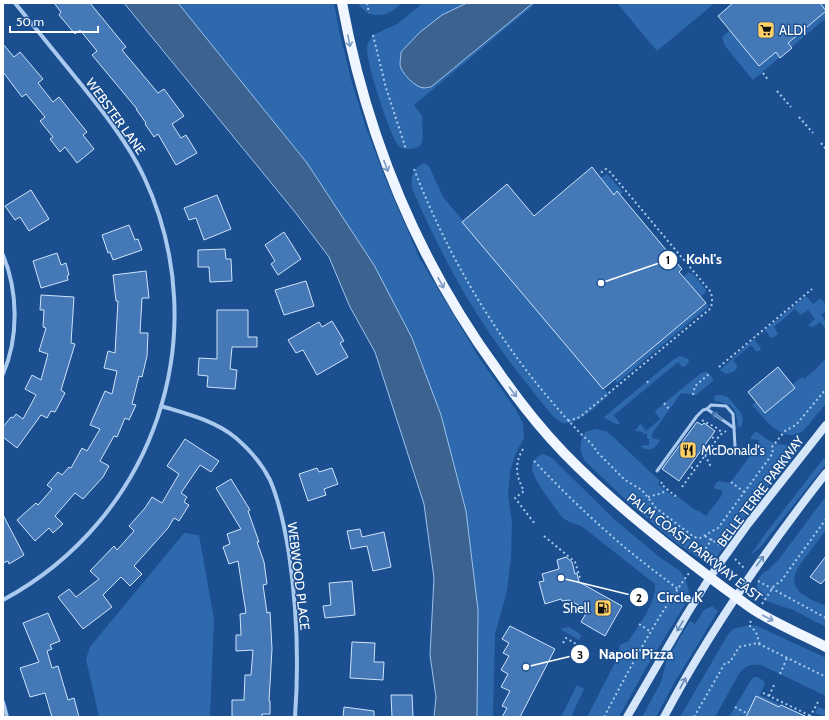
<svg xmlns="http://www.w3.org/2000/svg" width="829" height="720" viewBox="0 0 829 720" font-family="Cabin,sans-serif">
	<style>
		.green { fill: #2e69ad }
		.water { fill: #3c6290; stroke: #9cc4f0 }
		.building { fill: #4478b7; stroke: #cfe3fa }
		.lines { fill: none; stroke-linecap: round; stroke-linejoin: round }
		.path { stroke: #a9c9ee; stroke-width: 2; stroke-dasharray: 2 3; stroke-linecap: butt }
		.service { stroke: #a9c9ee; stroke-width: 3 }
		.minor { stroke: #a9c9ee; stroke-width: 4 }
		.secondary { stroke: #d6e6fa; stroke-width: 8 }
		.primary { stroke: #f0f6ff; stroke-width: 10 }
		.oneway { stroke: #7b9ac1 }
		.oneway2 { stroke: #4674ac }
		.oneway3 { stroke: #668bba }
		.labels { text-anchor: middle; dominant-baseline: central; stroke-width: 3; stroke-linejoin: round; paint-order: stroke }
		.poi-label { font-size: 13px; fill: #fff; stroke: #1b4f8f; text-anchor: start }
		.street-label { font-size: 13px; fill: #fff; stroke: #1b4f8f }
		.leader { fill: none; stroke: #fff; stroke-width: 1.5 }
		.callout-dot { fill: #fff; stroke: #1b4f8f; stroke-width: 1.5 }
		.mark-label { font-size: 12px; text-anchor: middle; font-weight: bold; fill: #111 }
		.callout-label { font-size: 14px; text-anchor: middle; font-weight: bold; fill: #fff; stroke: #1b4f8f; stroke-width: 3; stroke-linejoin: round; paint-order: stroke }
	</style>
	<rect width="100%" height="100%" fill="#1b4f8f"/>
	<g class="green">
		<polygon points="178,3 334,3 339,30 352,83 366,128 388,185 419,257 478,356 514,407 523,423 524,438 515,455 510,472 508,495 512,523 511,557 507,591 495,634 493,717 477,717 478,610 466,511 441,415 412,338 374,265 307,163"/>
		<path d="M358,3H401C390,17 368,21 358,3Z"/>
		<path d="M423,3H536L414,105L423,117C420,127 426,137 420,146C413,149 407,151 400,147C391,141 366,61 367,49C367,44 370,39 373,35L397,24Z"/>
		<polygon points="617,3 715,3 657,51"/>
		<polygon points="761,3 826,3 826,18 753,80 725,46 722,37"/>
		<path d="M424,163L429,166L443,197L609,395C598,404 579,425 564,423C559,422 555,418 551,414C531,389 510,364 492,337C460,290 434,240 412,188C410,177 414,167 424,163Z"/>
		<polygon points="607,174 623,192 620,195 617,191 614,195 600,177 603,177"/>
		<polygon points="689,272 693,274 706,290 705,293 701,297 683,277"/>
		<polygon points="806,296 813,304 821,298 826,305 826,311 821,315 826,321 826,329 820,322 813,327 811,327 808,325 815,319 808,310 801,315 795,309 774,327 778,334 773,338 770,337 765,330"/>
		<polygon points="706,303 709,306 617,383 615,379"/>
		<path d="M754,339L760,347L761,349L759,351H756L751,345L733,360L737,366C737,371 731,373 726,374L720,370Z"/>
		<polygon points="680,356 688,359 689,361 686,366 682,367 678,362 614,415 620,424 616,424 604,418 604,417 674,359"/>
		<path d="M826,358V404L803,431C783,445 765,419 752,405L756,402L765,413L795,388L793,384L802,377L805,378L816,369Z"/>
		<path d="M707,372L713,378V381L696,395L681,393L652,434V438L660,440C656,449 648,453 640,446L649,445V439L647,438V434H643V432L635,431L639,425L641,424L646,431L660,419L655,412L656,410L701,373Z"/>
		<path d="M717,395H722L728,397L741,413L743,420L741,427H738C736,408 734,404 715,401L714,400L715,396Z"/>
		<path d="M595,429L606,431L612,436L660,481L658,484L675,498L677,496L695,510L699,511L706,516L722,495V490L715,489L714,487L718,481L730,483L758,445L759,440L751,439V437L755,432H757C764,437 771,443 780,444C789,446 791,443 799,449L756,502L713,562H704L670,538L630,504L585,461C579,451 579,442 585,432Z"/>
		<path d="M544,454L552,458L615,520L658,556L681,572L687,583L689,592L684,606L646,668L619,717H587L620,653L619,649L620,645L626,642H628L630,639C640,623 656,603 655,584L584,528C576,523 568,523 562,517C555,507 531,477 532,467C532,460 538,455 544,454Z"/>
		<polygon points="824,458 826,459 826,464 759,549 758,549 751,555 751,554 760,542 762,538"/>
		<path d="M826,496V530L799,566C784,591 808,598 826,606V627L793,610L763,600L758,594L757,586L759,578L763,573L768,570L779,559Z"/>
		<polygon points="184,533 199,535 214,619 210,717 99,717 86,659 90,647"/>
		<polygon points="712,606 718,611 673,685 656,717 642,717 661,682 667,659 690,621 695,624 704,610"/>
		<path d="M749,625L757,626L826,658V696L761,665C752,663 746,666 740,672L715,717H680L727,636L733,629Z"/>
		<polygon points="569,627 580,634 581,636 579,640 560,629"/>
		<polygon points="754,677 757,677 764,681 765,683 760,695 781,705 779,707 756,696 748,714 745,717 740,715 739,717 729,717 751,680"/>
		<polygon points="577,685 584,689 571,717 561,717"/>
		<polygon points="818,707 826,710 826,717 815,713"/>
	</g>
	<g class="water">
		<polygon points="124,3 178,3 307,163 374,265 412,338 441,415 466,511 478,610 477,717 434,717 436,697 430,655 434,578 424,504 375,352 350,307 329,257 295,212"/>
		<path d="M467,3H533L431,87C430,87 425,88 424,88C416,88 401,73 400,65C400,60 401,57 401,52L419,33L442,15Z"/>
	</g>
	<g class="building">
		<polygon points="54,3 90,3 126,47 122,50 158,93 164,89 184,116 172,124 181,138 186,135 197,153 176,165 158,134 154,137 145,124 146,123 136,109 137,109 92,55 97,51 80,30 75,34 59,15 61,12"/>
		<polygon points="733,3 820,3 826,11 788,43 792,48 780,58 776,52 759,66 718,16"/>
		<polygon points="3,44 14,57 20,52 43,79 38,83 53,102 59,97 87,132 83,135 94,149 77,163 65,147 60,152 50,139 53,137 40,121 45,117 26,94 22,97 3,72"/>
		<polygon points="592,167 614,195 617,191 682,269 679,272 706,303 603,389 462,222 507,184 534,216"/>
		<polygon points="31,190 49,219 29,231 20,217 15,220 5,206"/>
		<polygon points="217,195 231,229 204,240 196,218 189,220 184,208"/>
		<polygon points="129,225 135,240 138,239 142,250 113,260 110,252 108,253 102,235"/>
		<polygon points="284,232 301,259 278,275 271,264 275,261 265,245"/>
		<polygon points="225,249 226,259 231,259 232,281 210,282 209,267 198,267 198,250"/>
		<polygon points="57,253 61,265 66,263 69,275 67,276 68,280 41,288 33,261"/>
		<polygon points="146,271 149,298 142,298 140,333 148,333 147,356 142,377 139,376 132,404 136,405 129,420 125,418 117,437 114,436 100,461 109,466 103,477 83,499 75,493 55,516 63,524 53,533 49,528 35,541 17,520 36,503 38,505 52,489 47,485 58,472 62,475 69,467 71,468 82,448 87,451 100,429 90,425 105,391 112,394 117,371 104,368 108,351 115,353 118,301 116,301 113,275"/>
		<polygon points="306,281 314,306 284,315 275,290"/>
		<polygon points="41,295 74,297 71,343 75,344 61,390 65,393 55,412 51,411 47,418 41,415 17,448 3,437 3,427 11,417 13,418 16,414 23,419 36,395 25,389 32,375 41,380 48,354 39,351 46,328 43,327 44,310 40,310"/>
		<polygon points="217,310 248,310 248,337 257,337 257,347 232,347 230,369 237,370 235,389 207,387 208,376 198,375 199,358 217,359"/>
		<polygon points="332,321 344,341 340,343 348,357 317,375 303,350 296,353 288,340 319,322 322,327"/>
		<polygon points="778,367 795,388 765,413 748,392"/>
		<polygon points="697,422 702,425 704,423 715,431 679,481 662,469"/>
		<polygon points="185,439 219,461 211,472 200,465 181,493 187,497 184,502 189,505 179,521 174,518 168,528 134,566 142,574 130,586 121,577 103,595 112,607 83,629 58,597 69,589 76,597 99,579 90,571 114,546 117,550 134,531 129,526 145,508 152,497 162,503 179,474 167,466"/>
		<polygon points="317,468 319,472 332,468 338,484 324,489 326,495 308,501 299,474"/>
		<polygon points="231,479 250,510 248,511 259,542 257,542 264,562 267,584 263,585 267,613 270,612 272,649 269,701 270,701 270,714 262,714 262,717 232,717 232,700 244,700 245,675 251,675 253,650 236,651 236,635 241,635 240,614 246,613 238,561 229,564 223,547 230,544 227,534 241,529 216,488"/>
		<polygon points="3,515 24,555 9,564 8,561 3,563"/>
		<polygon points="360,529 362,537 384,532 391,567 373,571 367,546 351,549 347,531"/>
		<polygon points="826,556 826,578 821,584 810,577"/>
		<polygon points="566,557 572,562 575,574 577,573 579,582 622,606 605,636 581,622 588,610 569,600 562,601 561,599 545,604 539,582 544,581 542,574 559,569 557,560"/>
		<polygon points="352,581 355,615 325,618 323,606 331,605 329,583"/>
		<polygon points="48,613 60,641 50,645 52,649 47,651 52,668 58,666 68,700 74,698 79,717 52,717 45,693 30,697 20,668 39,662 23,623"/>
		<polygon points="510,626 555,649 520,717 502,717 507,708 502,706 510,691 501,687 508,674 501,670 509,656 503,653 509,643 502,639"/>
		<polygon points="352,642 375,643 374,662 384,662 383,680 350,678"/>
		<polygon points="391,695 412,695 413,717 392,717"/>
		<polygon points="756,696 779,707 781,705 807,717 746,717"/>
		<polygon points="344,707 374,711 374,717 343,717"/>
	</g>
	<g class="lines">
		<g class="path">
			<polyline points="367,3 369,13"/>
			<polyline points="373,35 386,88 406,149"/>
			<polyline points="763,73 769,81"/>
			<polyline points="777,91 791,107"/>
			<polyline points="799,117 813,133"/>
			<polyline points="821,143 826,149"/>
			<path d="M414,169C452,267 509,360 583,436L591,443L598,453L625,480L642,490L656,508L694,537L700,538L718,528L773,453L772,447L785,431L796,425L826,389"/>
			<polyline points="719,367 812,289"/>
			<polyline points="647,381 650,385"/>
			<polyline points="693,395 695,386 709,374"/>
			<polyline points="664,403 669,409"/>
			<path d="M702,420C709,425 717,426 722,433"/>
			<path d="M568,421L580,417L711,308C712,302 713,297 710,291L610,172L606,169L599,174"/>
			<polyline points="712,437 716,440"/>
			<path d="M523,449C514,464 516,476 524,491L515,498L535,524"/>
			<polyline points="705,455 711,467"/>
			<path d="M534,461C557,485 581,509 606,531C629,552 653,570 678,589"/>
			<polyline points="691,467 694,470"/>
			<polyline points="662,482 661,484 675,496 676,494"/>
			<polyline points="731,482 744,492"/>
			<polyline points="682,487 720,435 726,431"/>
			<polyline points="648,497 662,493 668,489"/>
			<polyline points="544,536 575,562 580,578"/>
			<polyline points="705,536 720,545"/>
			<polyline points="700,557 712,539"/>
			<polyline points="735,559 745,569"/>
			<polyline points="758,581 826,618"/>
			<polyline points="762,604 774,586 781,581 826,519"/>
			<polyline points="751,621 749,625 756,632 760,645"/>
			<polyline points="639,624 651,632"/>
			<polyline points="563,643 566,638 581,647"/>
			<polyline points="780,674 787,658"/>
			<polyline points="763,693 811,716"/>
			<polyline points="769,696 774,685"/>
			<polyline points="735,707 748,714"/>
			<path d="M604,717C630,668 656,618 689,573"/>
			<polyline points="694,717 725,663 730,662 739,647 757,643 826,677"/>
			<polyline points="810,717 819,700"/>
		</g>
		<g class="service">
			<polyline points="707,409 711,405 726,406 733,414 734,428"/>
			<polyline points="657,471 697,416 703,410 707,409 734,428 735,446"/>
		</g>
		<g class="minor">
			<path d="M3,255C18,291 19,337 3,374"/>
			<path d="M161,406C187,414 214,420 236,438C250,450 262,464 270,480C280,503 285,529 289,554C297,608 299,662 295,717"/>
			<path d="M3,600C155,518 217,334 144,177C128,143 104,113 80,83C59,57 37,30 15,3"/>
			<polyline points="3,702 7,717"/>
		</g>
		<g class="secondary">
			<polyline points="627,717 687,614 710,577 748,524 826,425"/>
			<path d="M664,717C710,630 765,551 826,473"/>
		</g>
		<path class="primary" d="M342,3C367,138 417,260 498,371C518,400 540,428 564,453C599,489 638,522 678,553C695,566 713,580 731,593C740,600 749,607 759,613C780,625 804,636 826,647"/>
	</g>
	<defs><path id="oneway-shaft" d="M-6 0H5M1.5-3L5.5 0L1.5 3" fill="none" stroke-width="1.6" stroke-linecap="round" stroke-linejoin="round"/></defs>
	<g class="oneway">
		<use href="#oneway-shaft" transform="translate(349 41) rotate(79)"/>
		<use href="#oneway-shaft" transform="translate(386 166) rotate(69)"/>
		<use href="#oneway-shaft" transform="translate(441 283) rotate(61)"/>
		<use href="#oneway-shaft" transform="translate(513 392) rotate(53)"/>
		<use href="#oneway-shaft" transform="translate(768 618) rotate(27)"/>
	</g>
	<use class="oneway2" href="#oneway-shaft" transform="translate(717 416) rotate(-145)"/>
	<g class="oneway3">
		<use href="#oneway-shaft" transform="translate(760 561) rotate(-54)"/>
		<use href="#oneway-shaft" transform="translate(680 626) rotate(121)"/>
		<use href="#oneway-shaft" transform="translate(683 683) rotate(-61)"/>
	</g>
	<defs>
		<symbol id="supermarket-square" viewBox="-11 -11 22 22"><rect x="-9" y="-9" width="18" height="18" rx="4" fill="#ffd166" stroke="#1b4f8f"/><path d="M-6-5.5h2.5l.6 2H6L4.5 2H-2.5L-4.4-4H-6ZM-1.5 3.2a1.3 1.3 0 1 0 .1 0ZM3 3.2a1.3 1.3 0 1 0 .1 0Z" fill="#111"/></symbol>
		<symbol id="restaurant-square" viewBox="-11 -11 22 22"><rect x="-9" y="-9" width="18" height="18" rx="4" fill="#ffd166" stroke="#1b4f8f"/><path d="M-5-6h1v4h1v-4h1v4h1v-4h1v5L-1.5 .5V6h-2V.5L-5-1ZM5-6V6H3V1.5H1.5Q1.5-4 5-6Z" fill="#111"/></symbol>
		<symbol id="fuel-square" viewBox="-11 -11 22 22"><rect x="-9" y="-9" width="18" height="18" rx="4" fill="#ffd166" stroke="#1b4f8f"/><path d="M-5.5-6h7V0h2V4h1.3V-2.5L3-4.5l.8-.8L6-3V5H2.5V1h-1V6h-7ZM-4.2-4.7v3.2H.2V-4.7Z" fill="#111"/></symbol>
	</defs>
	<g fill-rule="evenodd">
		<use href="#supermarket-square" x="756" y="20" width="20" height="20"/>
		<use href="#restaurant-square" x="678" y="440" width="20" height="20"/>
		<use href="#fuel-square" x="593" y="598" width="20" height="20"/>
	</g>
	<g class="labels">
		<g class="poi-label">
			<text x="779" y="30">ALDI</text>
			<text x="701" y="450">McDonald's</text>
			<text x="590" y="608" text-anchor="end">Shell</text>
		</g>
		<g class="street-label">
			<text transform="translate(116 116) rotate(54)">WEBSTER LANE</text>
			<text transform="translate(760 491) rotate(-53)">BELLE TERRE PARKWAY</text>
			<text transform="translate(695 547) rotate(38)">PALM COAST PARKWAY EAST</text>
			<text transform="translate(299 576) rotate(83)">WEBWOOD PLACE</text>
		</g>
	</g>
	<path class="leader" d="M601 283L668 260M561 578L639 597M526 667L580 654"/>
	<g class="callout-dot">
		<circle cx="601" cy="283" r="4"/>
		<circle cx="561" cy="578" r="4"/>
		<circle cx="526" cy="667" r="4"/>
		<circle cx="668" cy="260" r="10"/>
		<circle cx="639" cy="597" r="10"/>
		<circle cx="580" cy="654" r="10"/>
	</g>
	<g class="mark-label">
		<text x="668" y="264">1</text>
		<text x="639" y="602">2</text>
		<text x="580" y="659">3</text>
	</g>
	<g class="callout-label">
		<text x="704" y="264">Kohl's</text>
		<text x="680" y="602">Circle K</text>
		<text x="636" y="659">Napoli Pizza</text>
	</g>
	<rect width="829" height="720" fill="none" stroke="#ffffff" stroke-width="8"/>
	<path d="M10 26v6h88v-6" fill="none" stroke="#ffffff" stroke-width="2"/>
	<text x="16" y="26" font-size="12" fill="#ffffff" stroke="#1b4f8f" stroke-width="3" paint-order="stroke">50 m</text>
</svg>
